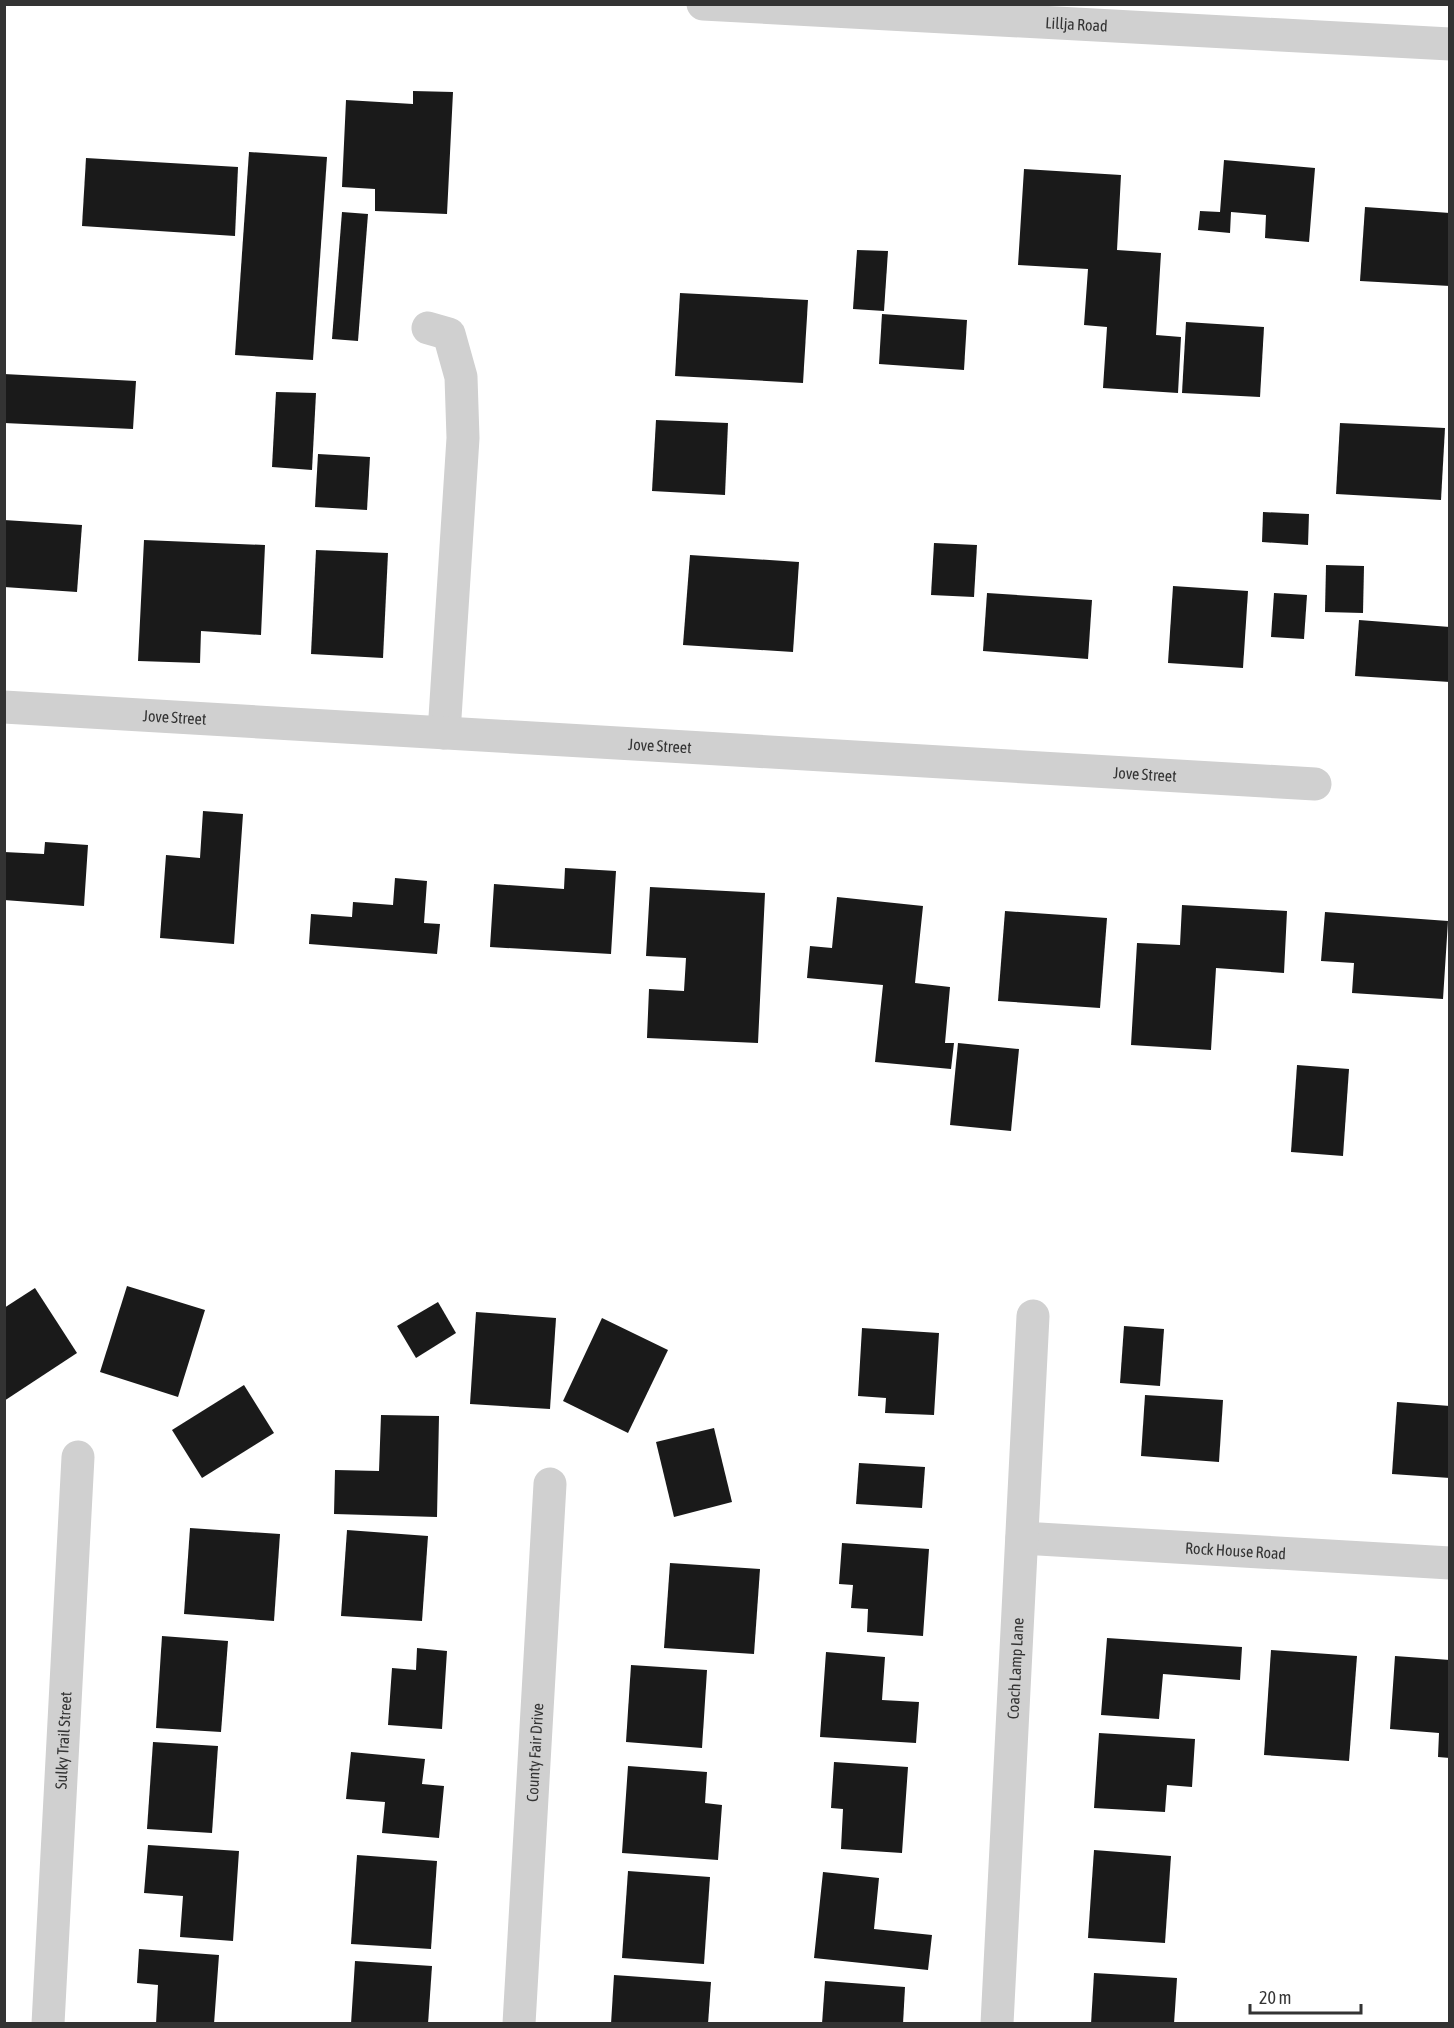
<svg xmlns="http://www.w3.org/2000/svg" width="1454" height="2028" viewBox="0 0 1454 2028" font-family="'Asap Condensed',sans-serif">
	<style>
		.building { fill: #1a1a1a }
		.lines { fill: none; stroke-linecap: round; stroke-linejoin: round }
		.minor { stroke: #d0d0d0; stroke-width: 33 }
		.labels { text-anchor: middle; dominant-baseline: central; stroke-width: 6; stroke-linejoin: round; paint-order: stroke }
		.street-label { font-size: 16px; fill: #333; stroke: #fff }
	</style>
	<rect width="100%" height="100%" fill="#fff"/>
	<g class="building">
		<polygon points="413,91 453,92 447,214 375,211 375,189 342,187 346,100 413,104"/>
		<polygon points="249,152 327,157 313,360 235,355"/>
		<polygon points="86,158 238,167 235,236 82,226"/>
		<polygon points="1224,160 1315,168 1309,242 1265,238 1266,215 1231,212 1230,233 1198,230 1200,211 1220,212"/>
		<polygon points="1024,169 1121,175 1117,250 1161,253 1156,335 1181,337 1178,393 1103,388 1107,327 1084,325 1088,269 1018,265"/>
		<polygon points="1365,207 1450,213 1450,286 1360,281"/>
		<polygon points="342,212 368,214 358,341 332,339"/>
		<polygon points="857,250 888,251 884,311 853,309"/>
		<polygon points="680,293 808,300 803,383 675,376"/>
		<polygon points="882,314 967,320 964,370 879,364"/>
		<polygon points="1186,322 1264,327 1260,397 1182,393"/>
		<polygon points="4,374 136,381 133,429 4,423"/>
		<polygon points="276,392 316,393 312,470 272,467"/>
		<polygon points="656,420 728,423 725,495 652,491"/>
		<polygon points="1340,423 1445,428 1441,500 1336,494"/>
		<polygon points="318,454 370,457 367,510 315,507"/>
		<polygon points="1263,512 1309,514 1308,545 1262,542"/>
		<polygon points="4,520 82,525 77,592 4,587"/>
		<polygon points="144,540 265,545 261,635 201,631 200,663 138,661"/>
		<polygon points="934,543 977,545 974,597 931,595"/>
		<polygon points="316,550 388,553 383,658 311,654"/>
		<polygon points="690,555 799,562 793,652 683,645"/>
		<polygon points="1326,565 1364,566 1363,613 1325,612"/>
		<polygon points="1173,586 1248,591 1243,668 1168,663"/>
		<polygon points="987,593 1092,600 1088,659 983,651"/>
		<polygon points="1274,593 1307,595 1304,639 1271,637"/>
		<polygon points="1359,620 1450,627 1450,682 1355,676"/>
		<polygon points="203,811 243,814 234,944 160,938 166,855 200,858"/>
		<polygon points="45,842 88,845 84,906 4,900 4,852 44,854"/>
		<polygon points="565,868 616,871 611,954 490,947 494,884 564,889"/>
		<polygon points="395,878 427,881 424,923 440,924 437,954 309,944 311,914 352,917 353,902 393,905"/>
		<polygon points="650,887 765,893 758,1043 647,1038 649,989 684,991 686,958 646,956"/>
		<polygon points="837,897 923,906 915,983 950,987 945,1043 954,1043 951,1069 875,1062 883,985 807,978 810,946 832,948"/>
		<polygon points="1182,905 1287,911 1284,973 1216,968 1211,1050 1131,1045 1137,943 1180,945"/>
		<polygon points="1005,911 1107,918 1100,1008 998,1001"/>
		<polygon points="1325,912 1448,921 1443,999 1352,993 1354,963 1321,961"/>
		<polygon points="958,1043 1019,1049 1011,1131 950,1125"/>
		<polygon points="1297,1065 1349,1069 1343,1156 1291,1152"/>
		<polygon points="127,1286 205,1310 178,1397 100,1372"/>
		<polygon points="35,1288 77,1353 4,1401 4,1308"/>
		<polygon points="438,1302 456,1333 416,1358 397,1326"/>
		<polygon points="476,1312 556,1318 550,1409 470,1404"/>
		<polygon points="602,1318 668,1350 628,1433 563,1401"/>
		<polygon points="1124,1326 1164,1329 1160,1386 1120,1383"/>
		<polygon points="862,1328 939,1333 934,1415 885,1413 886,1398 858,1396"/>
		<polygon points="244,1385 274,1433 202,1478 172,1430"/>
		<polygon points="1145,1395 1223,1400 1219,1462 1141,1456"/>
		<polygon points="1397,1402 1450,1406 1450,1478 1392,1474"/>
		<polygon points="381,1415 439,1416 437,1517 334,1514 335,1470 379,1471"/>
		<polygon points="714,1428 732,1502 674,1517 656,1442"/>
		<polygon points="859,1463 925,1467 922,1508 856,1504"/>
		<polygon points="190,1528 280,1534 274,1621 184,1614"/>
		<polygon points="347,1530 428,1536 422,1621 341,1616"/>
		<polygon points="842,1543 929,1549 923,1636 867,1632 868,1609 851,1608 853,1585 839,1584"/>
		<polygon points="670,1563 760,1569 754,1654 664,1648"/>
		<polygon points="162,1636 228,1641 221,1732 156,1728"/>
		<polygon points="1107,1638 1242,1647 1240,1680 1163,1674 1159,1719 1101,1715"/>
		<polygon points="417,1648 447,1651 442,1729 388,1725 392,1668 416,1670"/>
		<polygon points="1271,1650 1357,1656 1349,1761 1264,1755"/>
		<polygon points="826,1652 885,1657 882,1700 919,1702 916,1743 820,1737"/>
		<polygon points="1395,1656 1450,1660 1450,1758 1438,1757 1439,1733 1390,1729"/>
		<polygon points="631,1665 707,1670 702,1748 626,1742"/>
		<polygon points="1099,1733 1195,1739 1192,1787 1167,1785 1165,1812 1094,1808"/>
		<polygon points="153,1742 218,1746 212,1833 147,1829"/>
		<polygon points="351,1752 425,1759 422,1784 444,1786 439,1838 382,1833 385,1802 346,1799"/>
		<polygon points="834,1762 908,1767 902,1853 841,1849 843,1809 831,1808"/>
		<polygon points="628,1766 707,1772 705,1803 722,1805 718,1860 622,1853"/>
		<polygon points="148,1845 239,1851 233,1941 180,1937 183,1896 144,1893"/>
		<polygon points="1094,1850 1171,1856 1165,1943 1088,1938"/>
		<polygon points="357,1855 437,1861 431,1949 351,1944"/>
		<polygon points="628,1871 710,1877 704,1964 622,1958"/>
		<polygon points="823,1872 879,1878 874,1929 932,1935 928,1970 814,1958"/>
		<polygon points="139,1949 219,1955 214,2024 156,2024 158,1985 137,1983"/>
		<polygon points="355,1961 432,1966 428,2024 351,2024"/>
		<polygon points="1094,1973 1177,1978 1174,2024 1091,2024"/>
		<polygon points="614,1975 711,1982 708,2024 611,2024"/>
		<polygon points="825,1981 905,1987 903,2024 822,2024"/>
	</g>
	<g class="lines">
		<g class="minor">
			<path id="s1" d="M703,4L1450,44"/>
			<polyline points="428,328 449,334 461,377 463,438 444,733"/>
			<path id="s2" d="M4,707L1315,784"/>
			<path id="s3" d="M1022,1538L1450,1563"/>
			<path id="s4" d="M48,2024L78,1457"/>
			<path id="s5" d="M519,2024L550,1484"/>
			<path id="s6" d="M997,2024L1033,1316"/>
		</g>
	</g>
	<g class="labels">
		<g class="street-label">
			<text stroke="none"><textPath href="#s1" startOffset="374">Lillja Road</textPath></text>
			<text stroke="none"><textPath href="#s2" startOffset="171">Jove Street</textPath></text>
			<text stroke="none"><textPath href="#s2" startOffset="657">Jove Street</textPath></text>
			<text stroke="none"><textPath href="#s2" startOffset="1143">Jove Street</textPath></text>
			<text stroke="none"><textPath href="#s3" startOffset="214">Rock House Road</textPath></text>
			<text stroke="none"><textPath href="#s6" startOffset="356">Coach Lamp Lane</textPath></text>
			<text stroke="none"><textPath href="#s4" startOffset="284">Sulky Trail Street</textPath></text>
			<text stroke="none"><textPath href="#s5" startOffset="272">County Fair Drive</textPath></text>
		</g>
	</g>
	<rect width="1454" height="2028" fill="none" stroke="#333333" stroke-width="12"/>
	<path d="M1250 2004v9h111v-9" fill="none" stroke="#333333" stroke-width="3"/>
	<text x="1259" y="2004" font-size="18" fill="#333333" stroke="#ffffff" stroke-width="4.5" paint-order="stroke">20 m</text>
</svg>
